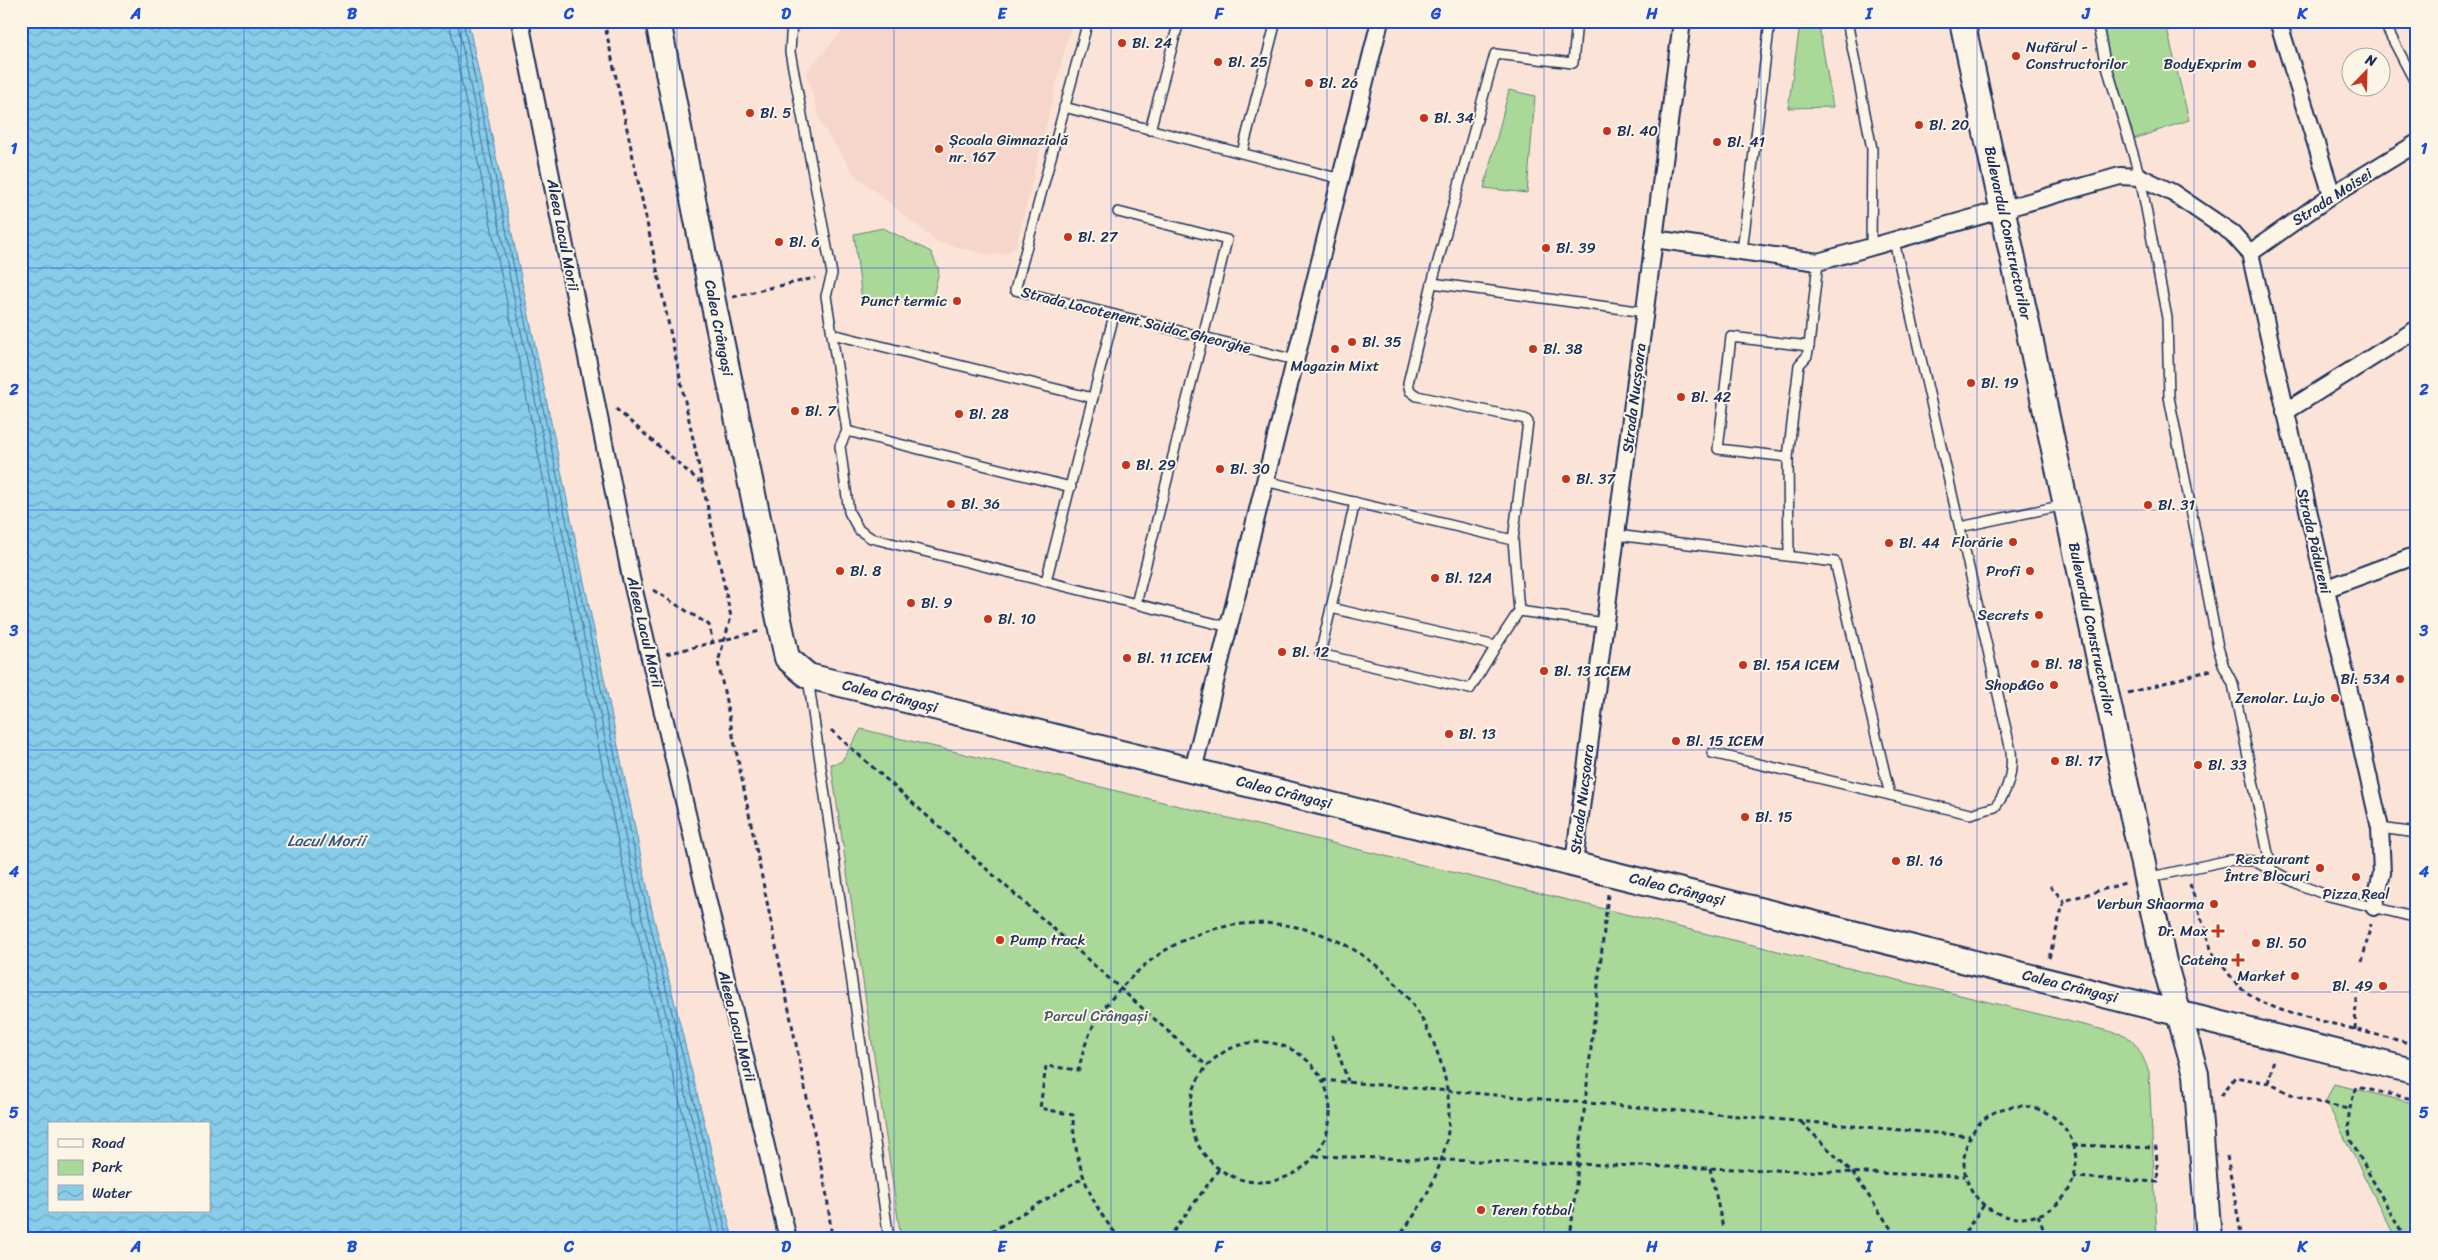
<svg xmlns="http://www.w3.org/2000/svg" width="2438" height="1260" viewBox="0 0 2438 1260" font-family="Sriracha,sans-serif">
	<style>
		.built { fill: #f6d6cb }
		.green { fill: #a9d898; stroke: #62847b }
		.water { fill: url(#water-waves); stroke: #5c8db1; fill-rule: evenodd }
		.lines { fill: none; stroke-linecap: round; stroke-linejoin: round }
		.shore { stroke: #466e96; stroke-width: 1 }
		.lane-casing { stroke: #1b2f5e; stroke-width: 12 }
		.street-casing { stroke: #1b2f5e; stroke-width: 20 }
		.secondary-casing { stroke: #1b2f5e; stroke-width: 28 }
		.path { stroke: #1b2f5e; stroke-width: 3; stroke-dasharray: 5 4; stroke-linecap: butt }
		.lane { stroke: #fcf5e5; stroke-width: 9 }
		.street { stroke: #fcf5e5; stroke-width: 16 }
		.secondary { stroke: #fcf5e5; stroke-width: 24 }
		.grid { fill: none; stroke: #1d4ed8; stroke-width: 1; stroke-opacity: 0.55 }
		.poi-dot { fill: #c8321e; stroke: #fcf5e5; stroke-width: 2 }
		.labels { text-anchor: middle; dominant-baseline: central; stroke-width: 4; stroke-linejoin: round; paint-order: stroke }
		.poi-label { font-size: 15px; fill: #1b2f5e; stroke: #fcf5e5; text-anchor: start }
		.street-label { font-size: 15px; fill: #1b2f5e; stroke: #fcf5e5 }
		.park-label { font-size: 15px; fill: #3e596c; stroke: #fcf5e5 }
		.water-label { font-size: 16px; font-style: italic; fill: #365681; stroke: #fcf5e5 }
		.neatline { fill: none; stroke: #1d4ed8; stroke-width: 2 }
		.grid-label { font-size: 16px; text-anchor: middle; font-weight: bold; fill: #1d4ed8 }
	</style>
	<defs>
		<pattern id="water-waves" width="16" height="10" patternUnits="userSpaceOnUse" patternTransform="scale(1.25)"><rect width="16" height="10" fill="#87cce9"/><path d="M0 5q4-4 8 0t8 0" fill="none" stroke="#6ea6c0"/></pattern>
	</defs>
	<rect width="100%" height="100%" fill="#fbe4d7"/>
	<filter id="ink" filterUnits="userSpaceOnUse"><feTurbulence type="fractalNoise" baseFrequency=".02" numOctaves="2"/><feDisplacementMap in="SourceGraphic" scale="10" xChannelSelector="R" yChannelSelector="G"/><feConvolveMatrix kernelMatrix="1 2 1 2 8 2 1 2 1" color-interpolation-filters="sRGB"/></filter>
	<g filter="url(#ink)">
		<polygon class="built" points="851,21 1072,21 1016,246 1009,253 989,255 937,242 855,175 821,124 806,72"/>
		<g class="green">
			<polygon points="2097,21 2165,21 2189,120 2128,141"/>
			<polygon points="1800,25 1819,26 1833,107 1788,108"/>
			<polygon points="1509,90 1535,96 1527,193 1484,188"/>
			<polygon points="883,228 931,252 939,271 932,301 862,301 854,234"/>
			<path d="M861,729L2125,1035C2139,1045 2143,1057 2149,1072L2157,1239H901L831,764L841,762Z"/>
			<polygon points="2334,1084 2417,1104 2417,1239 2396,1239 2326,1101"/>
		</g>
		<path class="water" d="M21,21H468L653,915L733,1239H21ZM49,1124H209V1211H49Z"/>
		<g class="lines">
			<g class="shore">
				<polyline points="449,21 634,919 714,1239"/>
				<polyline points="457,21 642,918 722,1239"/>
				<polyline points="463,21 648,916 728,1239"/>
			</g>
			<defs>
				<g id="lane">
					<polyline points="792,21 790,52 832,274 826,296 847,431 840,446 849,512 859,530 871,538 1229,627"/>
					<polyline points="1088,21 1015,290 1295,360"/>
					<polyline points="1847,21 1872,149 1871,247"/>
					<polyline points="2097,21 2104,57 2140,177 2167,318 2169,397 2218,647 2224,667 2233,684 2271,868"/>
					<polyline points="2383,21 2417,86"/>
					<polyline points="1064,107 1341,179"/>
					<polyline points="1150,130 1179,21"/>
					<polyline points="1242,153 1276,21"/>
					<polyline points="1118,212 1227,240 1136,604"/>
					<polyline points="1742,251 1770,21"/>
					<polyline points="1432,283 1645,312"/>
					<polyline points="832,334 1093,398"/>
					<polyline points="847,431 1071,487"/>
					<polyline points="1788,457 1718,449 1731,337 1809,346"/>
					<polyline points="1265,481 1513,540"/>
					<polyline points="1355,502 1331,608 1496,646 1519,611 1513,540 1528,422 1525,419 1417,396 1410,391 1408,383 1432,283 1495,54 1573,63 1577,21"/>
					<polyline points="1960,527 2065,505"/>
					<polyline points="1616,535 1835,562 1890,795"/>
					<polyline points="1789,556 1788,457 1799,365 1807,356 1809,346 1818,262"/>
					<polyline points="1046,581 1114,315"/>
					<polyline points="1331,608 1320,654 1470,689 1496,646"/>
					<polyline points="1519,611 1605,623"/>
					<polyline points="808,678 889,1239"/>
					<path d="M1712,753L1970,814L1995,807C2009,790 2013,772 2011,751L1894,241"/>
					<polyline points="2380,828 2417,833"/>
					<polyline points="2146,878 2230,860 2254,861 2300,885 2329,896 2417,918"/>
				</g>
				<g id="street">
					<polyline points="520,21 631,578 788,1239"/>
					<polyline points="2278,21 2332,195"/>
					<polyline points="1654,239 1818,262 2120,176 2140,177 2173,193 2232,233 2250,253 2380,828 2382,873 2374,907"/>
					<polyline points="2250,253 2332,195 2417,143"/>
					<polyline points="2285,412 2417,329"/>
					<polyline points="2325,589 2417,555"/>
					<polyline points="1193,770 1380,21"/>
					<polyline points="1574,863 1682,21"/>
				</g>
				<g id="secondary">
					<polyline points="658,21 713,301 787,658 808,676 2417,1072"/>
					<polyline points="1962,21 2164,962 2196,1074 2209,1239"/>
				</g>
			</defs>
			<use href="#lane" class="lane-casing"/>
			<use href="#street" class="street-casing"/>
			<use href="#secondary" class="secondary-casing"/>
			<g class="path">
				<polyline points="604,21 731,617 718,662 827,1196 832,1239"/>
				<polyline points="779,286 815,278"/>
				<polyline points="733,297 773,287"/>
				<polyline points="616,409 700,482"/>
				<polyline points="653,590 709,625 713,643"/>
				<polyline points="666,654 760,631"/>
				<polyline points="2128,693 2211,670"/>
				<polyline points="831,730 1207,1066"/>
				<polyline points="2190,884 2212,952 2239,987 2261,1002 2286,1012 2417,1045"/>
				<polyline points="2050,886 2064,901"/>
				<polyline points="2049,958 2064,901 2125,883"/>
				<polyline points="2362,962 2371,924"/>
				<polyline points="2355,1030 2356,998"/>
				<polyline points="1332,1035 1348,1081"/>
				<circle cx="1260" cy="1112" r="70"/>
				<polyline points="1322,1080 1970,1136"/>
				<polyline points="2268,1083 2274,1059"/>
				<polyline points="2221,1096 2235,1077 2268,1083 2297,1097 2348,1109"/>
				<circle cx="2020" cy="1162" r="56"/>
				<polyline points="1801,1122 1853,1173 1898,1239"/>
				<polyline points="2073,1145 2156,1148 2158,1182 2074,1177"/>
				<polyline points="1315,1156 1965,1176"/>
				<polyline points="2227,1156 2242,1239"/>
				<polyline points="1710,1168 1723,1228"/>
				<polyline points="2038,1215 2047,1239"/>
				<polyline points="965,1239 994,1230 1084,1177"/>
				<path d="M1121,1239C1090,1207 1073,1159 1073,1115L1040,1108L1046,1066L1079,1070C1086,1028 1106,1001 1137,972C1237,880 1389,925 1436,1049C1447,1077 1452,1108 1447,1138C1440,1175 1420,1210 1397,1239"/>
				<polyline points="1168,1239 1219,1169"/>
				<polyline points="1570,1239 1608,894"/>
				<polyline points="1960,1239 1984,1205"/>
				<path d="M2405,1239L2351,1141C2346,1120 2349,1106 2357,1087L2417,1100"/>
			</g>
			<use href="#lane" class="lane"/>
			<use href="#street" class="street"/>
			<use href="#secondary" class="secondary"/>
		</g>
	</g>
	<path class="grid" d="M244,21V1239M461,21V1239M677,21V1239M894,21V1239M1111,21V1239M1327,21V1239M1544,21V1239M1761,21V1239M1977,21V1239M2194,21V1239M21,268H2417M21,510H2417M21,750H2417M21,992H2417"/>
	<g class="poi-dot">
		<circle cx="1122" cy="43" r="5"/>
		<circle cx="2016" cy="56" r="5"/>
		<circle cx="1218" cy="62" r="5"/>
		<circle cx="2252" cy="64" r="5"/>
		<circle cx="1309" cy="83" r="5"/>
		<circle cx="750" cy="113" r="5"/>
		<circle cx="1424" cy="118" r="5"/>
		<circle cx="1919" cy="125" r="5"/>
		<circle cx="1607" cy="131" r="5"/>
		<circle cx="1717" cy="142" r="5"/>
		<circle cx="939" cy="149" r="5"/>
		<circle cx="1068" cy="237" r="5"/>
		<circle cx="779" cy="242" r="5"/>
		<circle cx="1546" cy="248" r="5"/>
		<circle cx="957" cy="301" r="5"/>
		<circle cx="1352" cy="342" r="5"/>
		<circle cx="1335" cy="349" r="5"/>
		<circle cx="1533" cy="349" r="5"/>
		<circle cx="1971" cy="383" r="5"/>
		<circle cx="1681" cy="397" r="5"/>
		<circle cx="795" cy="411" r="5"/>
		<circle cx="959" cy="414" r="5"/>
		<circle cx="1126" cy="465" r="5"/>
		<circle cx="1220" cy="469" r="5"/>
		<circle cx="1566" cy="479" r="5"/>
		<circle cx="951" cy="504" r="5"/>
		<circle cx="2148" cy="505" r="5"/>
		<circle cx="2013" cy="542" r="5"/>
		<circle cx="1889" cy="543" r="5"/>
		<circle cx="840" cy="571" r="5"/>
		<circle cx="2030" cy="571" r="5"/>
		<circle cx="1435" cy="578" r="5"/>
		<circle cx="911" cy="603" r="5"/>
		<circle cx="2039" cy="615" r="5"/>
		<circle cx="988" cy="619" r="5"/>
		<circle cx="1282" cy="652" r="5"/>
		<circle cx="1127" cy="658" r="5"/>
		<circle cx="2035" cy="664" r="5"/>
		<circle cx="1743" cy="665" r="5"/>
		<circle cx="1544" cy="671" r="5"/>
		<circle cx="2400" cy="679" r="5"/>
		<circle cx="2054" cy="685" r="5"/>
		<circle cx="2335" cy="698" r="5"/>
		<circle cx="1449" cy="734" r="5"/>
		<circle cx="1676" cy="741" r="5"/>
		<circle cx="2055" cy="761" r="5"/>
		<circle cx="2198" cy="765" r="5"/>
		<circle cx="1745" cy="817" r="5"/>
		<circle cx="1896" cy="861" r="5"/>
		<circle cx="2320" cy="868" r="5"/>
		<circle cx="2356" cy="877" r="5"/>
		<circle cx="2214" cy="904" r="5"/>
		<path d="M2215.5 923.5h5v5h5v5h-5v5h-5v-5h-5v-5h5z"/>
		<circle cx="1000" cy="940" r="5"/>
		<circle cx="2256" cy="943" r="5"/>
		<path d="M2235.5 952.5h5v5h5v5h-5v5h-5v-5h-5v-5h5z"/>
		<circle cx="2295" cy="976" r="5"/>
		<circle cx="2383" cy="986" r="5"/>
		<circle cx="1481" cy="1210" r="5"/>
	</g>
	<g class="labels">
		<g class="poi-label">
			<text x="1132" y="43">Bl. 24</text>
			<text x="2026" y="47">Nufărul -<tspan x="2026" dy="17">Constructorilor</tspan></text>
			<text x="1228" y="62">Bl. 25</text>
			<text x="2242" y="64" text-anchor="end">BodyExprim</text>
			<text x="1319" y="83">Bl. 26</text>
			<text x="760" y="113">Bl. 5</text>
			<text x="1434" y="118">Bl. 34</text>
			<text x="1929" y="125">Bl. 20</text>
			<text x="1617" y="131">Bl. 40</text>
			<text x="949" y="140">Școala Gimnazială<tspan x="949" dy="17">nr. 167</tspan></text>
			<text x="1727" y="142">Bl. 41</text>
			<text x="1078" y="237">Bl. 27</text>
			<text x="789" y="242">Bl. 6</text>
			<text x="1556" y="248">Bl. 39</text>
			<text x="947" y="301" text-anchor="end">Punct termic</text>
			<text x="1362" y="342">Bl. 35</text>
			<text x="1543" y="349">Bl. 38</text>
			<text x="1335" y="366" text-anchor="middle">Magazin Mixt</text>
			<text x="1981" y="383">Bl. 19</text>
			<text x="1691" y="397">Bl. 42</text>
			<text x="805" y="411">Bl. 7</text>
			<text x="969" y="414">Bl. 28</text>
			<text x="1136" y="465">Bl. 29</text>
			<text x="1230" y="469">Bl. 30</text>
			<text x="1576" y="479">Bl. 37</text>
			<text x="961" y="504">Bl. 36</text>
			<text x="2158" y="505">Bl. 31</text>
			<text x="2003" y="542" text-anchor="end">Florărie</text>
			<text x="1899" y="543">Bl. 44</text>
			<text x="850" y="571">Bl. 8</text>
			<text x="2020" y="571" text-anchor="end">Profi</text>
			<text x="1445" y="578">Bl. 12A</text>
			<text x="921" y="603">Bl. 9</text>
			<text x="2029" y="615" text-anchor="end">Secrets</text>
			<text x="998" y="619">Bl. 10</text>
			<text x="1292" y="652">Bl. 12</text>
			<text x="1137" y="658">Bl. 11 ICEM</text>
			<text x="2045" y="664">Bl. 18</text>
			<text x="1753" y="665">Bl. 15A ICEM</text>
			<text x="1554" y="671">Bl. 13 ICEM</text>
			<text x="2390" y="679" text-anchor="end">Bl. 53A</text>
			<text x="2044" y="685" text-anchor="end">Shop&amp;Go</text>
			<text x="2325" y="698" text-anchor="end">Zenolar. Lu.jo</text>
			<text x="1459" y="734">Bl. 13</text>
			<text x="1686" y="741">Bl. 15 ICEM</text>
			<text x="2065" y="761">Bl. 17</text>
			<text x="2208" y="765">Bl. 33</text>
			<text x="1755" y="817">Bl. 15</text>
			<text x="2310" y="859" text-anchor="end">Restaurant<tspan x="2310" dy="17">Între Blocuri</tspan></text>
			<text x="1906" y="861">Bl. 16</text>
			<text x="2356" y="894" text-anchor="middle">Pizza Real</text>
			<text x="2204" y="904" text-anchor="end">Verbun Shaorma</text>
			<text x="2208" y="931" text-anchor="end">Dr. Max</text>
			<text x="1010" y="940">Pump track</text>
			<text x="2266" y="943">Bl. 50</text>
			<text x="2228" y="960" text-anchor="end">Catena</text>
			<text x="2285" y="976" text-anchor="end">Market</text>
			<text x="2373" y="986" text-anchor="end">Bl. 49</text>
			<text x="1491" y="1210">Teren fotbal</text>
		</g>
		<g class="street-label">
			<text transform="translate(2332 197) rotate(-33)">Strada Moisei</text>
			<text transform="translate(2008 233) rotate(78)">Bulevardul Constructorilor</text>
			<text transform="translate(563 235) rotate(79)">Aleea Lacul Morii</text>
			<text transform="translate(1136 320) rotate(14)">Strada Locotenent Saidac Gheorghe</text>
			<text transform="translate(719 328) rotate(79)">Calea Crângași</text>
			<text transform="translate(1634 398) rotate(-83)">Strada Nucșoara</text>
			<text transform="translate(2314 541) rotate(77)">Strada Pădureni</text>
			<text transform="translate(2092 629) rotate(78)">Bulevardul Constructorilor</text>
			<text transform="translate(645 632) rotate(77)">Aleea Lacul Morii</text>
			<text transform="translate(890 696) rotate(14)">Calea Crângași</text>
			<text transform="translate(1284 792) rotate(14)">Calea Crângași</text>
			<text transform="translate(1582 799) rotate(-83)">Strada Nucșoara</text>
			<text transform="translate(1677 889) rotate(14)">Calea Crângași</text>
			<text transform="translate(2070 986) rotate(14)">Calea Crângași</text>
			<text transform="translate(737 1026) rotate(76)">Aleea Lacul Morii</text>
		</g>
		<g class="park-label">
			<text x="1096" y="1016">Parcul Crângași</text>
		</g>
		<g class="water-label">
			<text x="326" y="840">Lacul Morii</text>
		</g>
	</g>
	<rect width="2438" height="1260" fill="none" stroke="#fcf5e5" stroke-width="55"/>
	<rect x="48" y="1122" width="162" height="90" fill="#fcf5e5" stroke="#a2a6af"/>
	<rect x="58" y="1139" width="25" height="8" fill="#fcf5e5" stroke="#a2a6af"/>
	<text x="92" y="1148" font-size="15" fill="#1b2f5e">Road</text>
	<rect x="58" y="1160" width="25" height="15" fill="#a9d898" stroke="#a2a6af"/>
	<text x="92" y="1172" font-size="15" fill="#1b2f5e">Park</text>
	<rect x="58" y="1185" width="25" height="15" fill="url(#water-waves)" stroke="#a2a6af"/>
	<text x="92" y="1198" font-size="15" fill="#1b2f5e">Water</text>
	<g transform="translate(2366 72) rotate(23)"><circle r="24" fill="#fcf5e5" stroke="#a2a6af"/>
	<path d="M0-4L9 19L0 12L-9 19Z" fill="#c8321e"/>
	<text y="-8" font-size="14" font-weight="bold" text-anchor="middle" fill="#1b2f5e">N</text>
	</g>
	<rect x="28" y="28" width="2382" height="1204" class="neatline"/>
	<g class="grid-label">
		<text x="136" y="19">A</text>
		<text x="352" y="19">B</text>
		<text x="569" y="19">C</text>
		<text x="786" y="19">D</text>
		<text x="1002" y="19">E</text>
		<text x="1219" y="19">F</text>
		<text x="1436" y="19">G</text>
		<text x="1652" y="19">H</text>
		<text x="1869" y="19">I</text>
		<text x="2086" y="19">J</text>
		<text x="2302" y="19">K</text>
		<text x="14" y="154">1</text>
		<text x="2424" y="154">1</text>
		<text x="14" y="395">2</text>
		<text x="2424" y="395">2</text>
		<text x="14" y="636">3</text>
		<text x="2424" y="636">3</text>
		<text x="14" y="877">4</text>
		<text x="2424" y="877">4</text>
		<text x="14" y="1118">5</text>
		<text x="2424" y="1118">5</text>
		<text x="136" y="1252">A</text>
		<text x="352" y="1252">B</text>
		<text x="569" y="1252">C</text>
		<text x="786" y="1252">D</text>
		<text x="1002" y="1252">E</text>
		<text x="1219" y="1252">F</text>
		<text x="1436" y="1252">G</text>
		<text x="1652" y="1252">H</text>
		<text x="1869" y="1252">I</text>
		<text x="2086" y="1252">J</text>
		<text x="2302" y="1252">K</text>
	</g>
</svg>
